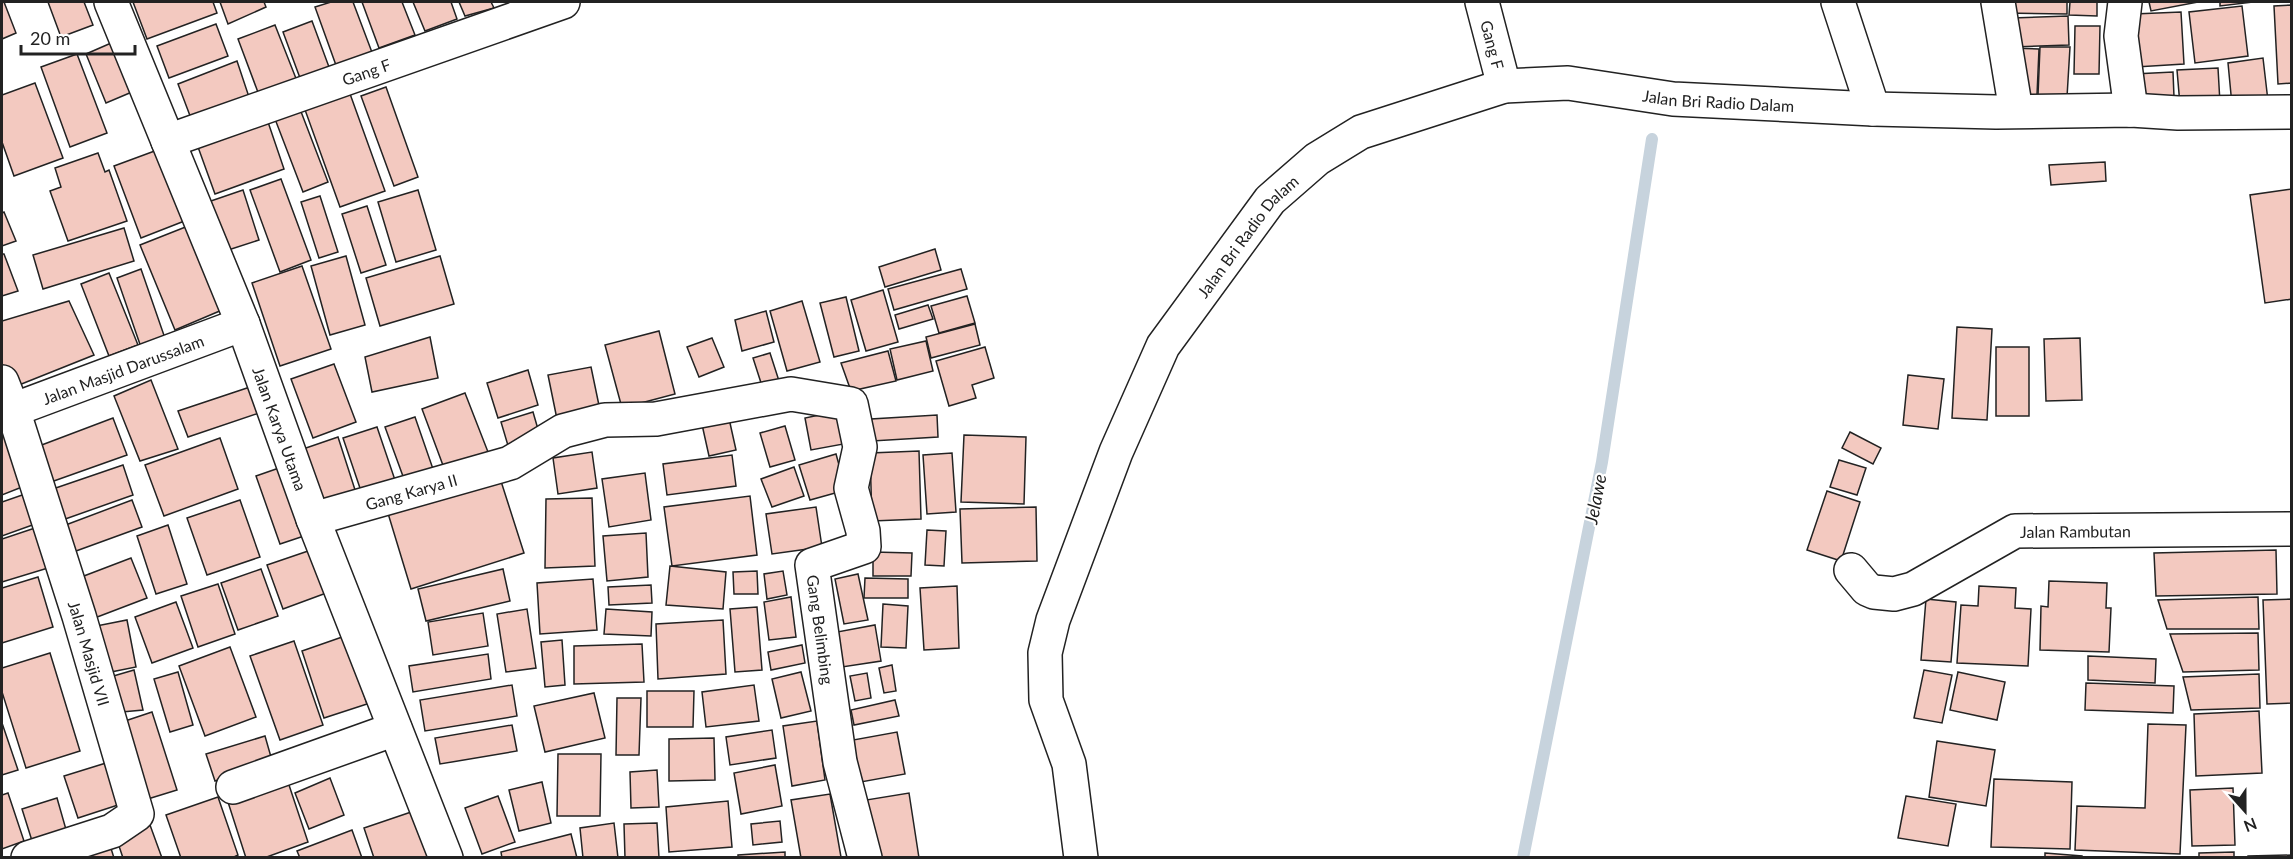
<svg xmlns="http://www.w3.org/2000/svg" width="2293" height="859" viewBox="0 0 2293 859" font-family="Lato,sans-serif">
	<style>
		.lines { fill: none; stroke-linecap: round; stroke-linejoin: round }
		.stream { stroke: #c7d3dd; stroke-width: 12 }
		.building { fill: #f3c9c0; stroke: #222; stroke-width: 1.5 }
		.street-casing { stroke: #222; stroke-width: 36 }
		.street { stroke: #fff; stroke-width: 33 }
		.labels { text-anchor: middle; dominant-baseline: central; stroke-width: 4.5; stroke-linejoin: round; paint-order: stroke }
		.street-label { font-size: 16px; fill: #222; stroke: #fff }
		.water-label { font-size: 18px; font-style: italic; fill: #222; stroke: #fff }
	</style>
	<rect width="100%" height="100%" fill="#fff"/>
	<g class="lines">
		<polyline class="stream" points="1523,858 1602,462 1652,139"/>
	</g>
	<g class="building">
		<polygon points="2,2 4,2 16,33 2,39"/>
		<polygon points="48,2 84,2 93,25 61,37"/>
		<polygon points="133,2 213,2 217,13 147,39"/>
		<polygon points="220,2 264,2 266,7 228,24"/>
		<polygon points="331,2 353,2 373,55 337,68 315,7"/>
		<polygon points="362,2 402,2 415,35 379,48"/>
		<polygon points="413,2 451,2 457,19 425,31"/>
		<polygon points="459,2 491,2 494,8 465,16"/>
		<polygon points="2005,2 2067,2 2067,14 2004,13"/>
		<polygon points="2070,2 2097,2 2097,16 2069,15"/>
		<polygon points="2149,2 2198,2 2151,11"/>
		<polygon points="2220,2 2253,2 2220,6"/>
		<polygon points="2292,5 2292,83 2278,84 2274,6"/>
		<polygon points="2242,6 2248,56 2195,63 2189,12"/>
		<polygon points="2181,12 2184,64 2136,67 2134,14"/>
		<polygon points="2068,16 2069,45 2013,47 2012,18"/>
		<polygon points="312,21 329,67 300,78 283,32"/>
		<polygon points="216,24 228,56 169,78 157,46"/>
		<polygon points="275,25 297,81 259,95 238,39"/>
		<polygon points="2075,26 2100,26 2099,74 2074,74"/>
		<polygon points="118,40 139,89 106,103 86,54"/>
		<polygon points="2040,47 2070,47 2067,97 2038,95"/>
		<polygon points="2008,48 2039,49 2037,95 2014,94"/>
		<polygon points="77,54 107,133 70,147 41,67"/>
		<polygon points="2263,58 2268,101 2232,105 2228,63"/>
		<polygon points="237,61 249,97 192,121 178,84"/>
		<polygon points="2218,68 2220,103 2180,105 2177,70"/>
		<polygon points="2173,72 2174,97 2136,100 2134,74"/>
		<polygon points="35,83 63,158 14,176 2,142 2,95"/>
		<polygon points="386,87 418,177 394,186 361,96"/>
		<polygon points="349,91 385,191 340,207 304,107"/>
		<polygon points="300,109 328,182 303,192 275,119"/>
		<polygon points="268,122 284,169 215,194 198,147"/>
		<polygon points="160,149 187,220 141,238 114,166"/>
		<polygon points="98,153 105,172 109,170 127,221 68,241 50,191 61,187 55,168"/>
		<polygon points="2105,162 2106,181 2051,185 2049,165"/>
		<polygon points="281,179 311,260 280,272 250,190"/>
		<polygon points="2292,189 2292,299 2265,303 2250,195"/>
		<polygon points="243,190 259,240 222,252 205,203"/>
		<polygon points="418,190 436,250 396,262 378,202"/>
		<polygon points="320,196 338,252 319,258 301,202"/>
		<polygon points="367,206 386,265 361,273 342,214"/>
		<polygon points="4,212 16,241 2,246 2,213"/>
		<polygon points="188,226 222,310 175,330 140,245"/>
		<polygon points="124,228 134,261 43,289 33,255"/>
		<polygon points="935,249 941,270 885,287 879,267"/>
		<polygon points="2,254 4,254 18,291 2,296"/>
		<polygon points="346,256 365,325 330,335 311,266"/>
		<polygon points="440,256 454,304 380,326 366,278"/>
		<polygon points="302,266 331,349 280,366 252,283"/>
		<polygon points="141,269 167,344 143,353 117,278"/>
		<polygon points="961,269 967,289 894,310 888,289"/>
		<polygon points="109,273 138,345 109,356 81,284"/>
		<polygon points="883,290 898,342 866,351 851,300"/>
		<polygon points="967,296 975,323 939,333 931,306"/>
		<polygon points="846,297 859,351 834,357 820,303"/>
		<polygon points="69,301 94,355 9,389 2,371 2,321"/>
		<polygon points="802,301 820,362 787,371 770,311"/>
		<polygon points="928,305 933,319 899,329 895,315"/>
		<polygon points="766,311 774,342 742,351 735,320"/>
		<polygon points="975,324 980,345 931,358 926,337"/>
		<polygon points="1957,327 1992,329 1987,420 1952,418"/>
		<polygon points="659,331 675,394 622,408 605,345"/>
		<polygon points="430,337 438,378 372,392 365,357"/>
		<polygon points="712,338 724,367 699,377 687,347"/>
		<polygon points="2080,338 2082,400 2046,401 2044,339"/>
		<polygon points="926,341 933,371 897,380 890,349"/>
		<polygon points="985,347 994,378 972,385 976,398 949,406 936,361"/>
		<rect x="1996" y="347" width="33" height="69"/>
		<polygon points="888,351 896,381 851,391 841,363"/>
		<polygon points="770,353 780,384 763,389 753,358"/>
		<polygon points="334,364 356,422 313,438 291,379"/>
		<polygon points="591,367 601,415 558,424 548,375"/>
		<polygon points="528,370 538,405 498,418 487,383"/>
		<polygon points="1908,375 1944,379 1938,429 1903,425"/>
		<polygon points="151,380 178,449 140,461 114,396"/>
		<polygon points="253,386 262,412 188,437 178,411"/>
		<polygon points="465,393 488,452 444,468 422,409"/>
		<polygon points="843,410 849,443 811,450 805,418"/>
		<polygon points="533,412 542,443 509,449 501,422"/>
		<polygon points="728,414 736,450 709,456 701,420"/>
		<polygon points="937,415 938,437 872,441 871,419"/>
		<polygon points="415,417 433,469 404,479 385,427"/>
		<polygon points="113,418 127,455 51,482 39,446"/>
		<polygon points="785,426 795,460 770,467 760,433"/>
		<polygon points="377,427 396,483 362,494 343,438"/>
		<polygon points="2,429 27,485 2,495"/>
		<polygon points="1850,432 1881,448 1873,464 1842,448"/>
		<polygon points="964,435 1026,437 1024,504 961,502"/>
		<polygon points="338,437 357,496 322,507 303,449"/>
		<polygon points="220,438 238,489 164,516 145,465"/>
		<polygon points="919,451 921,519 872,521 870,453"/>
		<polygon points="592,452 597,488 558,494 553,458"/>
		<polygon points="952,453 956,512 927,514 923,455"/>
		<polygon points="836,454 846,490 810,500 799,465"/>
		<polygon points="732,455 736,486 667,495 663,464"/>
		<polygon points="1839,460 1866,468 1857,495 1830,487"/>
		<polygon points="123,465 133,495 54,523 44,492"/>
		<polygon points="794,467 804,496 772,507 761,479"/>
		<polygon points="279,468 304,536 280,544 256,476"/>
		<polygon points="645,473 651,520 609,527 602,479"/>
		<polygon points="499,475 524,553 411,589 387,510"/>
		<polygon points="1827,491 1860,502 1841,561 1807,550"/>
		<polygon points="28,493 38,523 2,536 2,502"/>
		<polygon points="750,496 757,555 672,566 664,507"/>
		<polygon points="592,498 595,566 545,568 546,499"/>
		<polygon points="132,500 142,527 65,555 55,529"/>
		<polygon points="240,500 260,557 207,575 187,518"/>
		<polygon points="816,507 822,547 772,554 766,514"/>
		<polygon points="1036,507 1037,561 962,563 960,509"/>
		<polygon points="168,525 187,584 156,594 137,536"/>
		<polygon points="35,528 48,568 2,582 2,539"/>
		<polygon points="927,530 946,531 944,566 925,565"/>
		<polygon points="646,533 648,577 607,581 603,536"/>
		<polygon points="314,549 329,592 283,609 267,565"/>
		<polygon points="2276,550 2277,594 2156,596 2154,553"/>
		<polygon points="873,552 912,553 911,576 873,576"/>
		<polygon points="131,558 147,598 92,619 76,579"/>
		<polygon points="670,566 726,572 723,609 666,605"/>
		<polygon points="261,569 278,616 238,630 221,583"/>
		<polygon points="503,569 510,601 426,621 418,589"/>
		<polygon points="757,571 758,594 734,594 733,572"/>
		<polygon points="783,571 787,595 767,599 764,574"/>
		<polygon points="858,574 868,620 844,624 835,579"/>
		<polygon points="38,577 53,627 2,643 2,588"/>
		<polygon points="865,578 908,579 908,598 864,598"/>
		<polygon points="593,579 597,630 540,634 537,583"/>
		<polygon points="2049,581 2107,583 2106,608 2111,608 2109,652 2040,650 2041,606 2048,607"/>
		<polygon points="218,584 235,634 198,647 181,596"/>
		<polygon points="651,585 652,603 609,605 608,587"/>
		<polygon points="957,586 959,648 924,650 920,588"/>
		<polygon points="1979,586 2016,588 2015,608 2031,609 2028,666 1957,663 1961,605 1978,606"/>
		<polygon points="791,597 796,637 769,640 764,602"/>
		<polygon points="2258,597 2259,629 2167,629 2158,600"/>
		<polygon points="1926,599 1956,602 1951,662 1921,660"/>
		<polygon points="2292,599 2292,703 2267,704 2263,600"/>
		<polygon points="176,602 193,648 152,663 135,617"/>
		<polygon points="883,604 908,606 906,648 881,647"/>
		<polygon points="757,607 762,670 735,672 730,609"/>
		<polygon points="527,609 536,668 506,672 497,614"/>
		<polygon points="606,609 652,612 651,636 604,634"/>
		<polygon points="483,613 488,646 433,655 428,622"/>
		<polygon points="127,620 136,667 101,674 91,627"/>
		<polygon points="723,620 726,674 658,679 656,624"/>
		<polygon points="875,625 881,661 842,667 837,632"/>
		<polygon points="2258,633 2259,670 2183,672 2170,634"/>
		<polygon points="345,636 367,704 324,718 302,651"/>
		<polygon points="562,640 565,685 545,687 541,642"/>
		<polygon points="294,641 323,725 280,740 250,656"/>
		<polygon points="642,644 644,682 574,684 574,646"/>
		<polygon points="802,645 805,663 771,670 768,652"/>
		<polygon points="230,647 256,717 205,736 179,666"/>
		<polygon points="50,653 80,751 26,768 2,692 2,668"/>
		<polygon points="488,654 491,679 413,692 409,666"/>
		<polygon points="2088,656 2156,659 2155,683 2088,680"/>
		<polygon points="892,665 896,691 884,693 879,668"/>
		<polygon points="134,670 143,710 111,713 103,679"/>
		<polygon points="1924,670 1952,675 1942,723 1914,718"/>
		<polygon points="178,672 193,725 170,732 154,679"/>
		<polygon points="801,672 811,711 781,718 772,679"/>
		<polygon points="1958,672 2005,682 1997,720 1950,710"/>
		<polygon points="867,673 871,698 855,701 850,676"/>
		<polygon points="2259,674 2260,708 2191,710 2183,677"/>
		<polygon points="2086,683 2174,686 2173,713 2085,710"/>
		<polygon points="512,685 517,716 425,731 420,700"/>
		<polygon points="754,685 759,721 706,727 702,692"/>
		<polygon points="647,691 694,691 693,727 647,727"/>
		<polygon points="594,693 605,738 545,752 534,706"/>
		<polygon points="617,698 641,698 639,755 616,755"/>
		<polygon points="895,700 899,716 854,725 851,710"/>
		<polygon points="2259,711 2262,773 2196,776 2194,714"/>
		<polygon points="152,712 177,790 138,802 113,725"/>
		<polygon points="817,721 825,780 792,786 783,726"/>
		<polygon points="2,723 18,770 2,775"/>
		<polygon points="2148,724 2186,725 2180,854 2075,850 2077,806 2145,808"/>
		<polygon points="512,725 517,751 440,764 435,738"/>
		<polygon points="772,730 776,758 730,765 726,737"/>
		<polygon points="897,732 905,774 861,782 853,740"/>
		<polygon points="265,736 273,764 215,781 206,754"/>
		<polygon points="714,738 715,780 669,781 669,739"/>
		<polygon points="1937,741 1995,750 1986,806 1929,797"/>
		<polygon points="558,754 601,754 600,816 557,816"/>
		<polygon points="106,763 118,805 78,818 64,776"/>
		<polygon points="775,765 782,806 741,814 734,773"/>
		<polygon points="657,770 659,807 631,808 630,772"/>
		<polygon points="330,778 344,815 309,829 295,793"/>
		<polygon points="287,779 308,842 264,858 246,858 227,799"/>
		<polygon points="1994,779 2072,782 2070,849 1991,847"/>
		<polygon points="542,782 551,823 519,831 509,790"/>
		<polygon points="2233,788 2235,845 2192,846 2190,790"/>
		<polygon points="8,793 24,841 2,849 2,795"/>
		<polygon points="909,793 919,858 875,858 866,800"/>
		<polygon points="830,794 841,857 801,858 791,800"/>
		<polygon points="498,796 515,842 482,854 465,808"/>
		<polygon points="1906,796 1956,804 1948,846 1898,838"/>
		<polygon points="218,797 238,855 232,858 181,858 166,815"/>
		<polygon points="57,798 67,833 33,844 22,809"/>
		<polygon points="728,801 732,847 669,852 666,807"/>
		<polygon points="420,809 436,853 424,858 374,858 364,828"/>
		<polygon points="780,821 782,842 753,845 751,824"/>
		<polygon points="614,823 618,858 583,858 580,828"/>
		<polygon points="657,823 659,858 625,858 624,824"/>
		<polygon points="150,825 162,858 123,858 116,837"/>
		<polygon points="352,830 362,858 300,858 297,851"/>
		<polygon points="571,834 577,858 502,858 501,852"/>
		<polygon points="109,842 114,858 77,858"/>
		<polygon points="785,852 785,858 738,858 738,855"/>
		<polygon points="2234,852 2234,858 2199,858 2199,853"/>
		<polygon points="2045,853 2082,856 2082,858 2045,858"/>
		<polygon points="2292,855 2292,858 2248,858 2248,856"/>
	</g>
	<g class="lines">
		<defs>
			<g id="street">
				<path id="s1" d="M111,2L243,324L313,519L446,858"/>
				<path id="s2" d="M1482,2L1504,86"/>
				<polyline points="1838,2 1873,109"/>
				<polyline points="1998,2 2016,111"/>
				<polyline points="2125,2 2121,36 2131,110"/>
				<path id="s3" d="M168,141L563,2"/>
				<path id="s4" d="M2,382L13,410L79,616L137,814L112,831L28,858"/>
				<path id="s5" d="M2,414L243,324"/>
				<path id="s6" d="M313,519L510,463L563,431L605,420L656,419L791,394L851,404L860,447L851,488L863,531L864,547L812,565L840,762L865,858"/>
				<path id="s7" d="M1851,570L1867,589L1874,592L1894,594L1913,589L2015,531L2292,529"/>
				<polyline points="233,787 395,729"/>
				<path id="s8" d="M1081,858L1069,764L1046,700L1045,653L1053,620L1116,452L1163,346L1270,200L1317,159L1361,132L1504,86L1568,83L1673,99L1873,109L1996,112L2131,110L2178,113L2292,112"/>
			</g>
		</defs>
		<use href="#street" class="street-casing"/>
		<use href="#street" class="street"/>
	</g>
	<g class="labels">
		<g class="street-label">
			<text stroke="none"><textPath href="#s2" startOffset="44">Gang F</textPath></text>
			<text stroke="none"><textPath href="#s3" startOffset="210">Gang F</textPath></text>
			<text stroke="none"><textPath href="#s8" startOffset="1200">Jalan Bri Radio Dalam</textPath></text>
			<text stroke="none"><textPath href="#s8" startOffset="678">Jalan Bri Radio Dalam</textPath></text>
			<text stroke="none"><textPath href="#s5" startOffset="129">Jalan Masjid Darussalam</textPath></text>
			<text stroke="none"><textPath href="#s1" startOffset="459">Jalan Karya Utama</textPath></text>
			<text stroke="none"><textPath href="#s6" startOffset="102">Gang Karya II</textPath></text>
			<text stroke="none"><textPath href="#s7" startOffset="250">Jalan Rambutan</textPath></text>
			<text stroke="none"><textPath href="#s6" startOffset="826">Gang Belimbing</textPath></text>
			<text stroke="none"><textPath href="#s4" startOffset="285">Jalan Masjid VII</textPath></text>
		</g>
		<g class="water-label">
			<text transform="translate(1595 499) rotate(-79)">Jelawe</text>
		</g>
	</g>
	<rect width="2293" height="859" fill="none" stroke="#222222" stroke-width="6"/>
	<g transform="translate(2245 811) rotate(159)" stroke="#ffffff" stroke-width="4.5" paint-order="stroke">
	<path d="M0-4.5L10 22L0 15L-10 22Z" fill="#222222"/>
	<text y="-9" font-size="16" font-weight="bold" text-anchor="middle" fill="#222222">N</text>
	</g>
	<path d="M21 45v9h114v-9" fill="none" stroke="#222222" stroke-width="3"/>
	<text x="30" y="45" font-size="18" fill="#222222" stroke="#ffffff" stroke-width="4.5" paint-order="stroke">20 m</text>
</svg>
